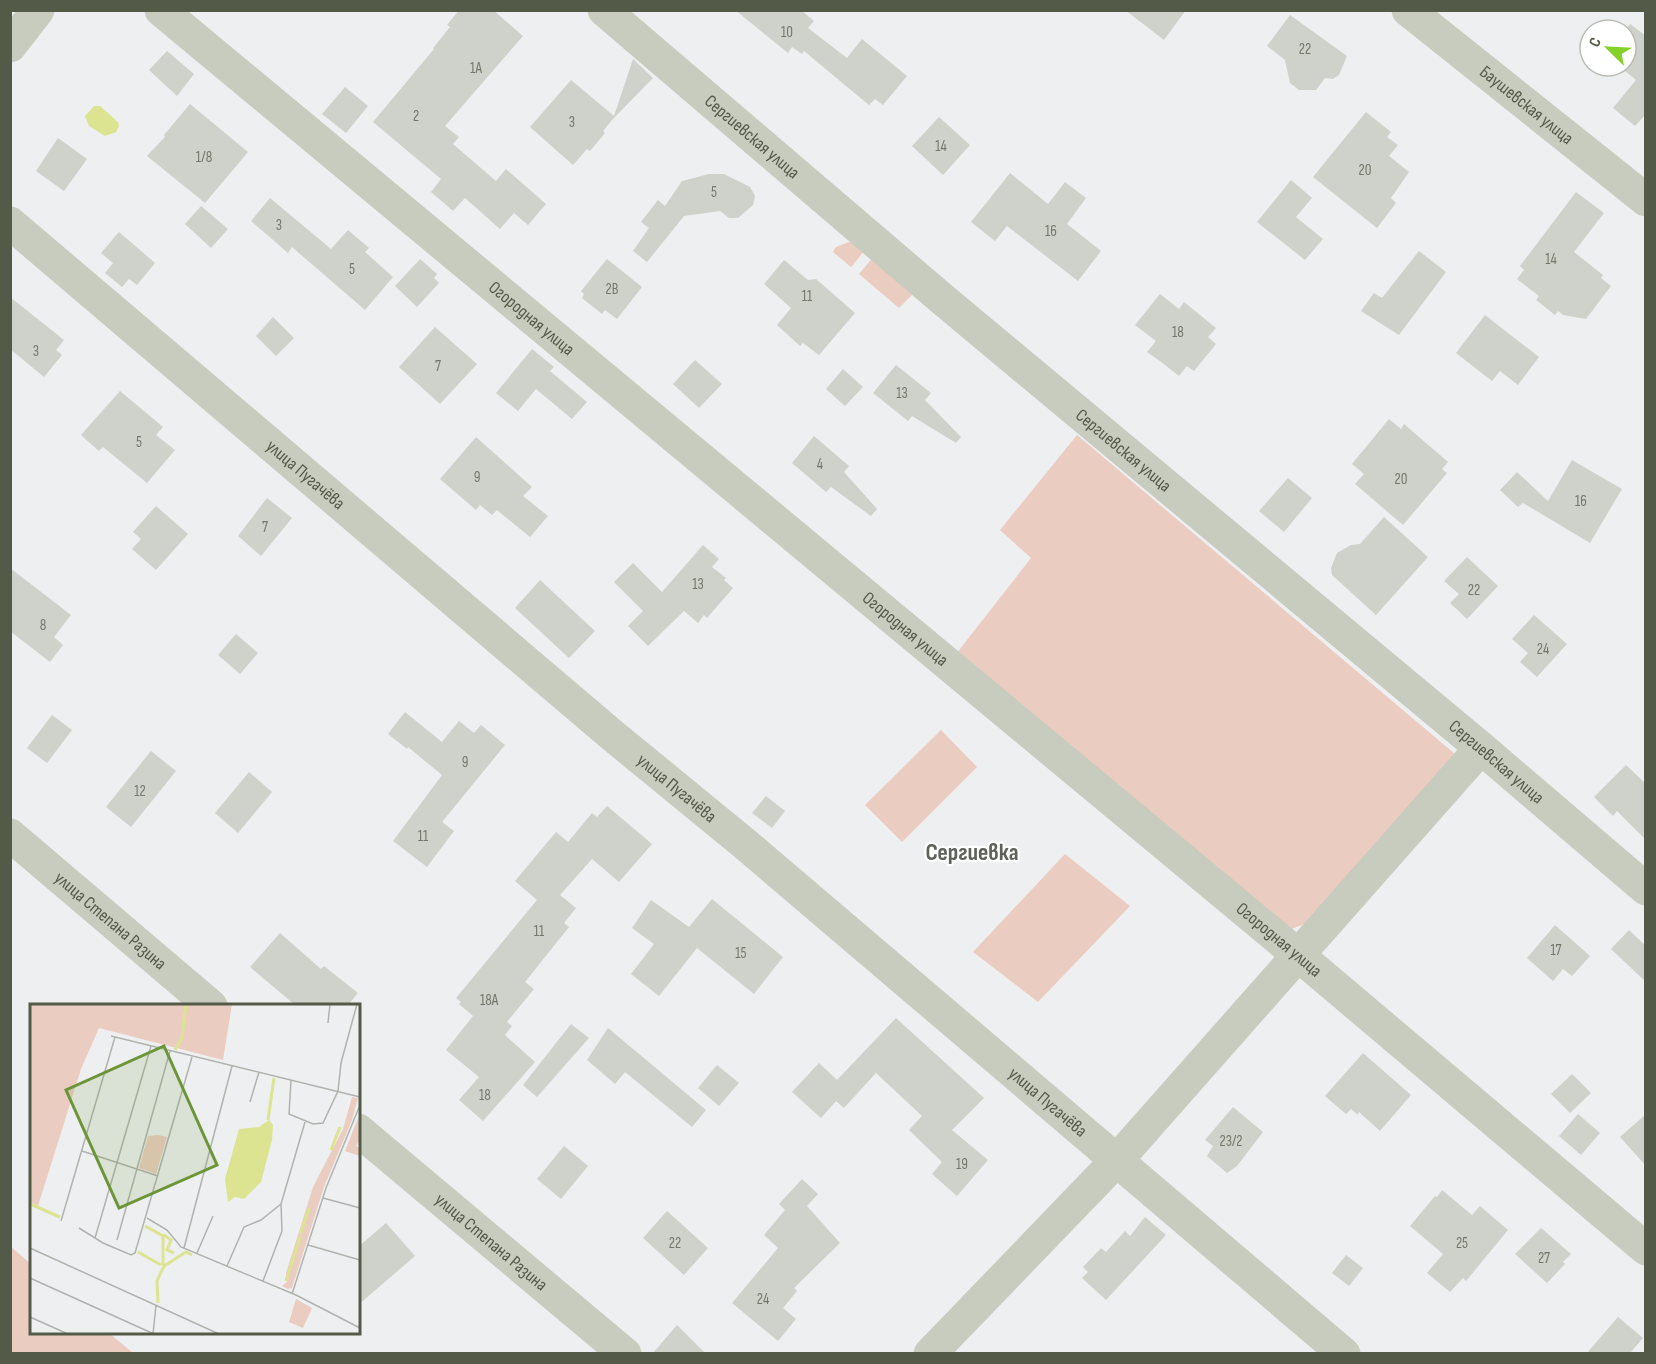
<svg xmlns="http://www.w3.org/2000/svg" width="1656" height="1364" viewBox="0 0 1656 1364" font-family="'Sofia Sans Condensed',sans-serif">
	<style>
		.green { fill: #ebccc0 }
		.water { fill: #dce491 }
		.building { fill: #ced2cb }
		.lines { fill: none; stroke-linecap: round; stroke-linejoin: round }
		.minor { stroke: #c7ccbe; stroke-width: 33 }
		.labels { text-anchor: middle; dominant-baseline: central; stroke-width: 4.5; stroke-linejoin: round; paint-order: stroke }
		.number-label { font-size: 15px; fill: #727869 }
		.street-label { font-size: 18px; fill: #535a48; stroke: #fff }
		.district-label { font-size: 24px; font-weight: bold; fill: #5f625b; stroke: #fff }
		.inset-river { fill: none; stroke: #dce491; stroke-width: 3 }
		.inset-road { fill: none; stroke: #b0b3ad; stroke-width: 1.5 }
		.view { fill: #6c9538; fill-opacity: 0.15; stroke: #6c9538; stroke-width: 3 }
		.inset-edge { fill: none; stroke: #535a48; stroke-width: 3 }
	</style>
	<rect width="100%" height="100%" fill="#eeeff1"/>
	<g class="green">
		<polygon points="849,242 855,242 866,249 851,267 833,252 836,247"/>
		<polygon points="875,255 915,292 899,308 859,274"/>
		<polygon points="1077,435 1455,754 1325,908 1302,925 1291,929 956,654 1031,558 1000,530"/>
		<polygon points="941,730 977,767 902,842 865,805"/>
		<polygon points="1065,854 1130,906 1038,1002 973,952"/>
		<polygon points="10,1246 31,1264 32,1332 109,1333 133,1353 11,1353"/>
	</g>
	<polygon class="water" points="94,106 100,106 118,122 119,126 116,132 105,136 89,126 85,116"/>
	<g class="building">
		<polygon points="459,10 493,10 523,36 445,126 459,137 453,144 496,181 506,169 546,204 528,225 514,213 500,229 465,198 453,211 431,192 441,179 373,122 434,49 433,48 450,27 447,25"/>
		<polygon points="735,10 801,10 814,21 808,28 847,58 862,39 907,76 883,105 875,99 869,105 804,51 802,54 792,47 788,53"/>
		<polygon points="1125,10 1186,10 1164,40"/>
		<polygon points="1290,15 1347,56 1339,75 1333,79 1325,78 1316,90 1299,90 1290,83 1285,60 1267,46"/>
		<polygon points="1630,24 1646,36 1646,114 1635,126 1613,108 1636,80 1619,66 1626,66 1625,30"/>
		<polygon points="167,51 194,74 177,96 149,70"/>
		<polygon points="633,59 653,78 612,120 603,131 605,133 590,151 587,149 573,165 530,127 571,80 614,116"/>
		<polygon points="345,87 368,106 346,133 322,114"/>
		<polygon points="190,104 248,152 205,203 147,156 165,137 164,135"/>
		<polygon points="1366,112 1391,132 1387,137 1398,145 1389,156 1409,172 1391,198 1396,203 1377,228 1313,177"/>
		<polygon points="939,117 970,145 943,175 912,146"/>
		<polygon points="58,138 87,159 64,191 36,171"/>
		<polygon points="1010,173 1048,204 1065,182 1086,198 1067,224 1101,251 1078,281 1007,226 995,241 971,222"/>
		<polygon points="709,174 724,174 750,187 755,196 753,205 738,218 729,218 720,211 684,216 647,262 633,251 649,228 641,222 658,200 665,206 682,181"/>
		<polygon points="1291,180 1312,198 1296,217 1323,239 1305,260 1257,222"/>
		<polygon points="1576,192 1604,213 1574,252 1603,275 1601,278 1611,286 1586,319 1563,315 1558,311 1555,315 1536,300 1539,296 1517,279 1524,270 1520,266"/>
		<polygon points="270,198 331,249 348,230 369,248 365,252 393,277 365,310 292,247 288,253 251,221"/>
		<polygon points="201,206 228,229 211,248 185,224"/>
		<polygon points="119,232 155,263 137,285 129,279 122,287 105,273 113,263 101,253"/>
		<polygon points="1419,251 1446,272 1399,335 1361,311 1374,293 1382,298"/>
		<polygon points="420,259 437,274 434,278 439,283 417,307 395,286"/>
		<polygon points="607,259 642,287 617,319 605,310 602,314 582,298 584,294 581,291"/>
		<polygon points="784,260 808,280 816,279 855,313 819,355 803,343 800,346 777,325 791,308 764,284"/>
		<polygon points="1160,294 1179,309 1184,302 1216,328 1208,337 1216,344 1194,371 1187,366 1179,376 1160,361 1147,352 1156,341 1135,325"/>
		<polygon points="10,297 64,340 56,350 62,355 44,377 10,349"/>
		<polygon points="1485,315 1539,357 1518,385 1500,371 1492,381 1456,353"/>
		<polygon points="273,317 294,338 276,356 256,336"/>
		<polygon points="435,327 477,364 440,404 399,367"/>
		<polygon points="532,349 554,367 550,371 587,402 572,419 536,389 518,411 496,393"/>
		<polygon points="695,360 722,384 699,408 673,384"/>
		<polygon points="896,365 931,393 925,400 961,437 956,443 912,416 908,421 873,393"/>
		<polygon points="843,369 863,387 845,406 826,389"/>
		<polygon points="120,391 163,427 156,435 175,450 147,483 103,447 99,451 81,435"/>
		<polygon points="1389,419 1401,429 1404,424 1448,462 1442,469 1447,473 1403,525 1355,484 1364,474 1352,464"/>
		<polygon points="814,436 849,466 844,472 877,509 871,516 831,487 826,492 792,463"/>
		<polygon points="476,437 532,487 523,496 548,516 530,537 497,510 492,515 480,505 476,510 440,479"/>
		<polygon points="1572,460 1622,489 1590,543 1523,503 1518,507 1500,490 1517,472 1548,501"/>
		<polygon points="1288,478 1312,498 1284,532 1259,511"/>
		<polygon points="267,498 292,518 261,556 238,536"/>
		<polygon points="156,506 188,534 156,570 132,549 141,539 133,532"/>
		<polygon points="1384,517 1428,557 1376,615 1332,575 1331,568 1337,553 1351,545 1360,544"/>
		<polygon points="703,545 719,559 712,567 726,578 724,580 733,588 707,618 704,615 698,623 684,611 648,646 628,626 643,611 614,582 633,563 662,592"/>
		<polygon points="1467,557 1498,586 1467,619 1450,603 1459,594 1444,581"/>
		<polygon points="10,568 71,615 54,637 63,645 50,662 10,631"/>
		<polygon points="540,580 595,631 569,658 515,608"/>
		<polygon points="1534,615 1567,644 1537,677 1520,662 1528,653 1512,639"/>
		<polygon points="236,634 258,653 240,674 218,655"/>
		<polygon points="405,712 442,742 459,721 474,733 481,725 505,745 442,822 454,831 427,867 393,841 442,775 408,747 407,749 388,734"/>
		<polygon points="52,715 72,730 47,763 27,748"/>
		<polygon points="151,751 176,771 131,827 106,807"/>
		<polygon points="1626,765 1646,784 1646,840 1617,811 1613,816 1594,797"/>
		<polygon points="249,772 272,792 238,833 215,813"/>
		<polygon points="766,796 785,811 772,828 752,813"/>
		<polygon points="607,806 652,844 619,882 592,859 560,895 576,908 564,923 569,927 525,982 534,989 507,1022 512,1026 505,1035 535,1062 483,1121 459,1100 479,1077 446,1050 473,1016 459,1004 461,1002 456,998 537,900 515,881 556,832 568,842 592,813 597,817"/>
		<polygon points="712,899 783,957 754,994 697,948 659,996 631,974 654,944 632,928 651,900 689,927"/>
		<polygon points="1555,925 1590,956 1572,976 1563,969 1553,981 1527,958"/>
		<polygon points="1629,930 1646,946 1646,982 1611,949"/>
		<polygon points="280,933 321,969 324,966 358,993 348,1005 295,1005 250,967"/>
		<polygon points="896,1018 984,1098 952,1130 988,1160 957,1196 932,1174 942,1162 909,1130 922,1116 876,1073 844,1108 836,1101 821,1118 792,1092 819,1063 837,1080"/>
		<polygon points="571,1024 589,1038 537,1097 523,1085"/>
		<polygon points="608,1028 706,1110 692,1127 625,1072 615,1084 587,1060"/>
		<polygon points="1363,1053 1411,1095 1380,1131 1359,1112 1358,1115 1351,1109 1346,1114 1325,1096"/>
		<polygon points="717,1065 739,1083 719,1106 698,1088"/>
		<polygon points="1572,1074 1591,1093 1570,1113 1551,1094"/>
		<polygon points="1233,1107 1263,1132 1237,1166 1227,1173 1207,1156 1213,1146 1205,1140"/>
		<polygon points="1578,1114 1600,1133 1581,1155 1559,1136"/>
		<polygon points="1646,1114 1646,1166 1620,1137"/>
		<polygon points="564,1146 588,1166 561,1199 537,1179"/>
		<polygon points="802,1179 818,1194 807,1206 840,1243 794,1288 797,1291 783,1308 796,1319 778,1341 732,1303 778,1248 764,1235 785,1210 779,1204"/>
		<polygon points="1442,1190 1472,1215 1480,1206 1508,1230 1466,1281 1463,1278 1450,1292 1427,1273 1443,1254 1410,1226 1435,1196 1437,1197"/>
		<polygon points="667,1211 708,1248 684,1275 643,1238"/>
		<polygon points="1145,1217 1166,1235 1106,1300 1082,1278 1088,1272 1083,1267 1101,1248 1106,1252 1125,1231 1130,1236"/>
		<polygon points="386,1223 415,1256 358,1305 358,1247"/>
		<polygon points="1541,1228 1571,1254 1563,1262 1565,1264 1547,1283 1515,1254"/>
		<polygon points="1346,1255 1363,1268 1349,1286 1332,1273"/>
		<polygon points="1618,1317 1643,1338 1630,1353 1587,1353"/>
		<polygon points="677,1325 705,1353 653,1353"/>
	</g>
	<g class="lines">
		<g class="minor">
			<path id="s1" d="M161,10L1298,955L1646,1249"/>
			<path id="s2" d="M604,10L941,298L1481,748L1646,889"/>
			<path id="s3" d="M1408,10L1646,200"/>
			<polyline points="10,46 38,10"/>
			<path id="s4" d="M10,223L612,735L745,844L1344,1354"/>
			<path id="s5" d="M10,835L211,1006"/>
			<path id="s6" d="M358,1130L625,1354"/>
			<polyline points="930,1354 1117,1160 1481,748"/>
		</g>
	</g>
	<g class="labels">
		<g class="number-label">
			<text x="787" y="32">10</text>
			<text x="1305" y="49">22</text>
			<text x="476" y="68">1А</text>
			<text x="416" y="116">2</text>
			<text x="572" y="122">3</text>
			<text x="941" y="146">14</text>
			<text x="204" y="157">1/8</text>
			<text x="1365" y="170">20</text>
			<text x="714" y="192">5</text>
			<text x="279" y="225">3</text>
			<text x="1051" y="231">16</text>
			<text x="1551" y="259">14</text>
			<text x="352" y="269">5</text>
			<text x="612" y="289">2В</text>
			<text x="807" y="296">11</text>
			<text x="1178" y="332">18</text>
			<text x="36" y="351">3</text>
			<text x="438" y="366">7</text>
			<text x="902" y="393">13</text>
			<text x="139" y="442">5</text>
			<text x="820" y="464">4</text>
			<text x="477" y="477">9</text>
			<text x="1401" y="479">20</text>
			<text x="1581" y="501">16</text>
			<text x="265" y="527">7</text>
			<text x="698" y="584">13</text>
			<text x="1474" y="590">22</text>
			<text x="43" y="625">8</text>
			<text x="1543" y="649">24</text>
			<text x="465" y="762">9</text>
			<text x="140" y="791">12</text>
			<text x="423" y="836">11</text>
			<text x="539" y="931">11</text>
			<text x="1556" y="950">17</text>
			<text x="741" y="953">15</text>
			<text x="489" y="1000">18А</text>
			<text x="485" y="1095">18</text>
			<text x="1231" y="1141">23/2</text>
			<text x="962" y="1164">19</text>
			<text x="675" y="1243">22</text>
			<text x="1462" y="1243">25</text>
			<text x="1544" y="1258">27</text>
			<text x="763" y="1299">24</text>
		</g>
		<g class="street-label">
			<text stroke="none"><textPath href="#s3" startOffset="152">Баушевская улица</textPath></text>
			<text stroke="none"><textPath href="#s2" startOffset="195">Сергиевская улица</textPath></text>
			<text stroke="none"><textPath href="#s1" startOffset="482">Огородная улица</textPath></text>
			<text stroke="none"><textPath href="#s2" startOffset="681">Сергиевская улица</textPath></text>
			<text stroke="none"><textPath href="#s4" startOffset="388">улица Пугачёва</textPath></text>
			<text stroke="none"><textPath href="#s1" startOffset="968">Огородная улица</textPath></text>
			<text stroke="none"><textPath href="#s2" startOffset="1167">Сергиевская улица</textPath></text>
			<text stroke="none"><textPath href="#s4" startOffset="874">улица Пугачёва</textPath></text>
			<text stroke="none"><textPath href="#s5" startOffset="132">улица Степана Разина</textPath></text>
			<text stroke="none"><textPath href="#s1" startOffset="1454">Огородная улица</textPath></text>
			<text stroke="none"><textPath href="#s4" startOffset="1360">улица Пугачёва</textPath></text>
			<text stroke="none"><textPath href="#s6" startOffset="174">улица Степана Разина</textPath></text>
		</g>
		<g class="district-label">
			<text x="972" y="852">Сергиевка</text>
		</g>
	</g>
	<g transform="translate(30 1004)">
		<rect width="330" height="330" fill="#eeeff1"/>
		<path d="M0,0H202L193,56L69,24L51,65L8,202L0,198ZM322,93L328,94L322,116L294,183L262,284L258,285L252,282L257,278L256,269L283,183L313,125ZM328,114L330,136L326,142L330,144V152L315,147ZM128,131L137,133L126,170L109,164L118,132ZM266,295L282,304L273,324L259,318Z" fill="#ebccc0"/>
		<path d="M239,116L243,121L242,136L231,178L214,195L205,193L198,198L195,175L209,125L229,123Z" fill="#dce491"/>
		<path class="inset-river" d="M145,46L152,34L156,0M238,116L244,74M301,146L310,123M0,200L30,213M115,222L133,232V261M134,231L141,236L137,246L144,249M270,231L279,204M108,248L131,261M256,277L270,233M128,299L127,277L134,262L156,248L162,251"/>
		<path class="inset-road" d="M298,19L300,0M81,32L330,93M261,76L259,110L283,120L293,119L308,87L311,59L327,0M220,98L229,68M52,147L128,172M293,194L330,204M117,214L137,226L151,243L266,291L330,324M31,217L85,33M49,224L73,239L101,251L105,249L162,53M65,234L121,42M87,236L140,47M278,241L330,256M0,244L189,330M154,244L202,62M167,249L183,212M197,262L214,223L231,216L251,200M0,274L124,330M233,277L252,227L251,200L275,118M262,290L296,184L330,101M0,313L38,330M123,330L126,301"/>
		<path class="view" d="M134,42L187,161L89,204L36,86Z"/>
		<rect width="330" height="330" class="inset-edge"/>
	</g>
	<rect width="1656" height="1364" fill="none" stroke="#535a48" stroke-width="24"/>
	<g transform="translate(1608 48) rotate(294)"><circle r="28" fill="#ffffff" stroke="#babdb6" stroke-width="1.5"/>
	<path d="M0-4.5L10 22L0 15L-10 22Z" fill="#85d029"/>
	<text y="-9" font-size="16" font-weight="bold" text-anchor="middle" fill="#535a48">С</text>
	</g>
</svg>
